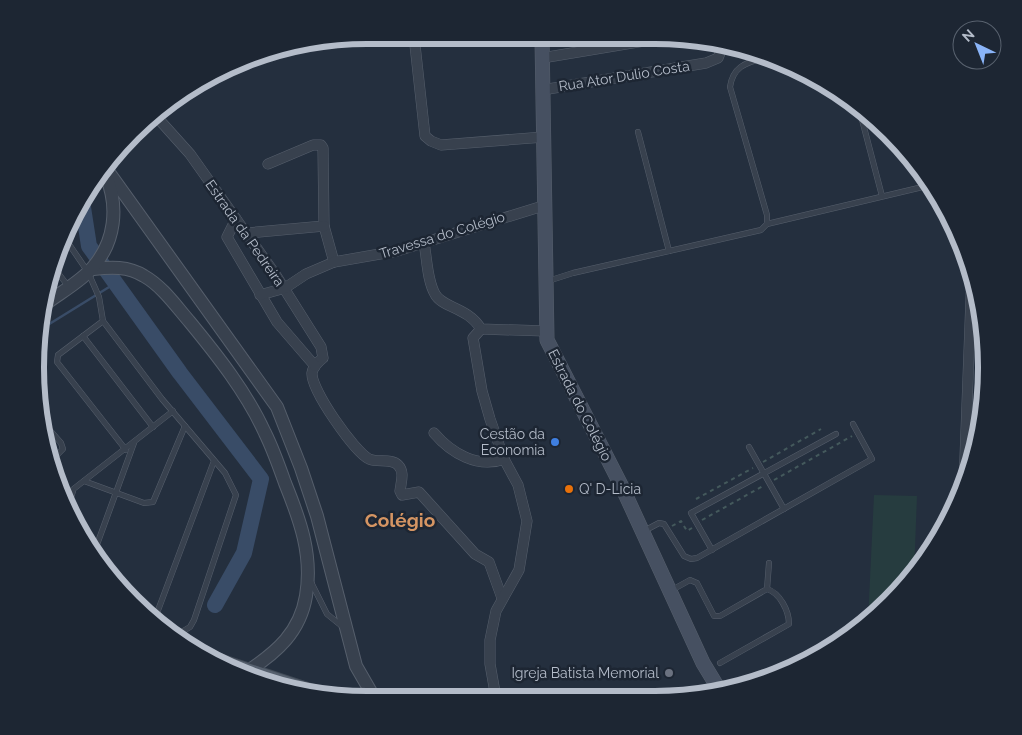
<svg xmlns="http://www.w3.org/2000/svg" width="1022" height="735" viewBox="0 0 1022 735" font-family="Raleway,sans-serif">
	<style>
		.green { fill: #263c3f }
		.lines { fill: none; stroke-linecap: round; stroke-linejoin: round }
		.stream { stroke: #394c67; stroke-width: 2.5 }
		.river { stroke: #394c67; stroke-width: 16 }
		.service-casing { stroke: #565f6c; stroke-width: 6 }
		.minor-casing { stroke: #565f6c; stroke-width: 11 }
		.tertiary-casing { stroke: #565f6c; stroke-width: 14 }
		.secondary-casing { stroke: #565f6c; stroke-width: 15 }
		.primary-casing { stroke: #414a57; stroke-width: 18 }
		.path { stroke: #44595c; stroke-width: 2; stroke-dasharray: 4 4; stroke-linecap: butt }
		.service { stroke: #38414e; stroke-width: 5 }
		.minor { stroke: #38414e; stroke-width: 10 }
		.tertiary { stroke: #38414e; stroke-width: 12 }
		.secondary { stroke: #465061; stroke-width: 14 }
		.primary { stroke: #56606e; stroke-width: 16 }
		.shop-dot { fill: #3f7fe0; stroke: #1d2633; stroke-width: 2 }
		.food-dot { fill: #e8710a; stroke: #1d2633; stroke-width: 2 }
		.worship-dot { fill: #6b7280; stroke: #1d2633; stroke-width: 2 }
		.labels { text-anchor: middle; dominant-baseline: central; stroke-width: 5; stroke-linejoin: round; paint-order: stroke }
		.street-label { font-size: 14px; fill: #b4bcc9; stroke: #1d2633 }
		.poi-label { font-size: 14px; fill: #b4bcc9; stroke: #1d2633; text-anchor: end }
		.district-label { font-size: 19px; font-weight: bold; fill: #d59563; stroke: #1d2633 }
		.rim { fill: none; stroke: #b4bcc9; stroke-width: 6 }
	</style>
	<rect width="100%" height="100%" fill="#242f3e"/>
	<polygon class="green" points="874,495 917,496 914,574 868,621"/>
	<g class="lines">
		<polyline class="stream" points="38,331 114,284"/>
		<polyline class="river" points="82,201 89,246 180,373 261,479 244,553 215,605"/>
		<defs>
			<g id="service">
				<polyline points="860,112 882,196"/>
				<polyline points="638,132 669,251"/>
				<polyline points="767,224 931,185"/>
				<polyline points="64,237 88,272 99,297 103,321 162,399 225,473 236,495 194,620 190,627 180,633 163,629"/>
				<polyline points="55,269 68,286"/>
				<path d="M548,281L573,273L761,230L767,224V215L730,87C733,67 745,63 763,58"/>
				<polyline points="103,321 58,355 57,362 126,450"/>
				<polyline points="83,336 153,427"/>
				<polyline points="40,419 61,443 63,449 51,461"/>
				<polyline points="749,447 784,509"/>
				<polyline points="84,481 144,503 153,502 185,426"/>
				<polyline points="62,498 173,411"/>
				<polyline points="68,507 73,491"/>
				<polyline points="644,531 659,523 664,524 684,556 691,559 697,558 872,459 853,424"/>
				<polyline points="95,550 134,443"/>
				<polyline points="712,550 691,513 836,434"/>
				<polyline points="311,582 327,614 343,627"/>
				<polyline points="767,589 769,563"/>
				<path d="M672,590L690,580L697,583L714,616H720L767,589C780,593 789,611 789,624L720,663"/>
				<polyline points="154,621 214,461"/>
			</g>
			<g id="minor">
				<polyline points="414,36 425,136 431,141 441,145 544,137"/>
				<polyline points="542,58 650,40"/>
				<polyline points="542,90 706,63 718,58 722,48 721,42"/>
				<path d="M155,115L190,154L275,274L321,347L323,358C318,362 313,366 312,373C311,390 354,451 369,459C378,463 391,458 398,465C405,472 401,482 400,491L402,495L419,492L475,554L489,562L502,598"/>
				<polyline points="268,164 313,145 321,145 323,148 324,226 334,262"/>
				<polyline points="236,219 227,237 277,322 315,366"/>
				<polyline points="247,233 324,226"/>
				<path d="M424,243C427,258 427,280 435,294C442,308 468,307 481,329L546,331"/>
				<polyline points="260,295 285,288 306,274 334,262 397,251 546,205"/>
				<polyline points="481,329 473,338 482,391 490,419 504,459 518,485 527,521 519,570 496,611 490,640 490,664 496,698"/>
				<path d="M434,433C451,453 478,469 504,459"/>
				<polyline points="964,484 972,272"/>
			</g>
			<g id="tertiary">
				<polyline points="105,167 277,407 301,468 317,516 356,666 375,699"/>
				<path d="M93,269C111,267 128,266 144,276C162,286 176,306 189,321C217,355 247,393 265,433C273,449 279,466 285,483C300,520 313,555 306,596C300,632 277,652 248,671"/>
				<path d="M44,305C58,294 82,281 93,267C115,242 119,207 106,176"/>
			</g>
			<polyline id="secondary" points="542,38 547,340 622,487 703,663 720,691"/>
			<g id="primary">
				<polyline points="210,659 316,694"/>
				<polyline points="719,689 721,691"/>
			</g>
		</defs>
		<use href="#service" class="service-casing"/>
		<use href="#minor" class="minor-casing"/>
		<use href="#tertiary" class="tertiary-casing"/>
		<use href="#secondary" class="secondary-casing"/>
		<use href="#primary" class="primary-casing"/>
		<g class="path">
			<polyline points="763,462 821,429"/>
			<polyline points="774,480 852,436"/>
			<polyline points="696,499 753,468"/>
			<polyline points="702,520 763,486"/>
			<polyline points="672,526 681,521 687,531 692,528"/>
		</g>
		<use href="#service" class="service"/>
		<use href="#minor" class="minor"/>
		<use href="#tertiary" class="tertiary"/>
		<use href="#secondary" class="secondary"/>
		<use href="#primary" class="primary"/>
	</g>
	<circle class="shop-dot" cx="555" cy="442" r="5"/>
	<circle class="food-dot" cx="569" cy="489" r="5"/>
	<circle class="worship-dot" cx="669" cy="673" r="5"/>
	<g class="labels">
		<g class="street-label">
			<text transform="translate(624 76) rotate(-9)">Rua Ator Dulio Costa</text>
			<text transform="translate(245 233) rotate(55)">Estrada da Pedreira</text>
			<text transform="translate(442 235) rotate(-17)">Travessa do Colégio</text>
			<text transform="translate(580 405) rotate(63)">Estrada do Colégio</text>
		</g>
		<g class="poi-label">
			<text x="545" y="434">Cestão da<tspan x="545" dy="16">Economia</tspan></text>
			<text x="579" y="489" text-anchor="start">Q' D-Licia</text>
			<text x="659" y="673">Igreja Batista Memorial</text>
		</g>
		<g class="district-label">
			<text x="400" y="520">Colégio</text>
		</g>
	</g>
	<path d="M0 0H1022V735H0ZM367 44H655A323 323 0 0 1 978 367V368A323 323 0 0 1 655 691H367A323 323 0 0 1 44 368V367A323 323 0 0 1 367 44Z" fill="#1d2633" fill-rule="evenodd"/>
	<path class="rim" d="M367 44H655A323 323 0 0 1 978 367V368A323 323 0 0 1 655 691H367A323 323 0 0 1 44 368V367A323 323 0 0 1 367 44Z"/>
	<g transform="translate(977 45) rotate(317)"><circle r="24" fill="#1d2633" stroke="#59626f"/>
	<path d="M0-4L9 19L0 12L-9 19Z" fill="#8ab4f8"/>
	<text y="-8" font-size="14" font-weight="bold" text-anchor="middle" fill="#b4bcc9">N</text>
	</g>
</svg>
